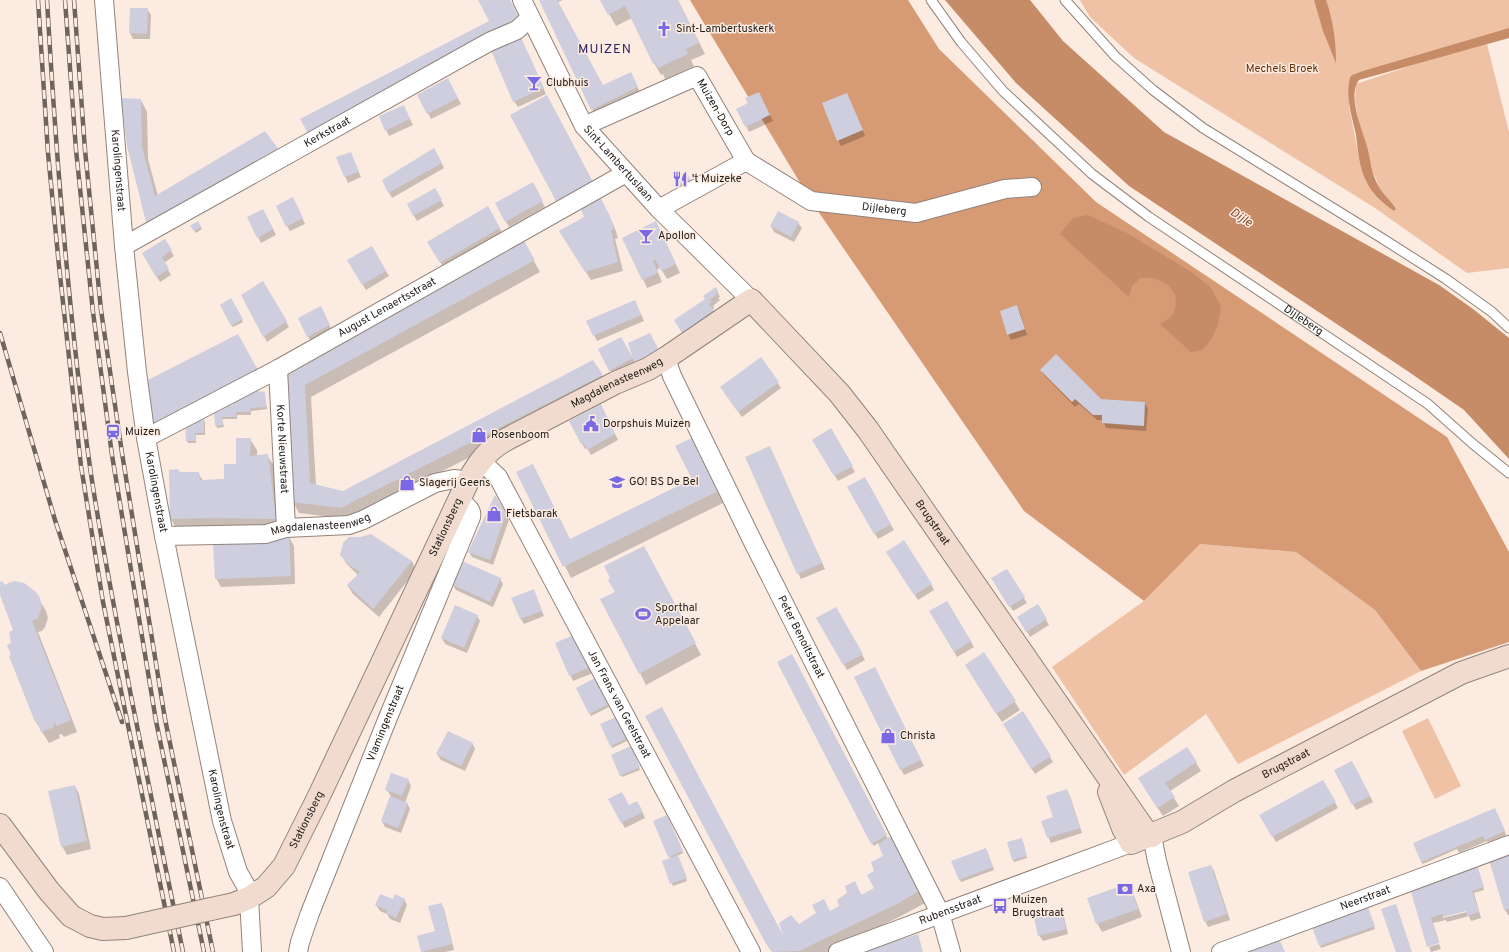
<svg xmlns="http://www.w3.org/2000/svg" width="1509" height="952" viewBox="0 0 1509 952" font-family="Overpass,sans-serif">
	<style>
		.green { fill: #efc1a5 }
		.forest { fill: #d69a75 }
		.water { fill: #c68b67 }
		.shadow { fill: #0003; fill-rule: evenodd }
		.building { fill: #cecedf }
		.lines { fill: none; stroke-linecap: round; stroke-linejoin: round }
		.lane-casing { stroke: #92837a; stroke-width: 11 }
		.street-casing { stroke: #92837a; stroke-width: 20 }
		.secondary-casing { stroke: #92837a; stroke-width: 24 }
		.lane { stroke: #fff; stroke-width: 9 }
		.street { stroke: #fff; stroke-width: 18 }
		.secondary { stroke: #f0dbce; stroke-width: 22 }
		.rail-casing { stroke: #6e645e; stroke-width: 4.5 }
		.rail { stroke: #fcebe1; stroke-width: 3; stroke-dasharray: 9; stroke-linecap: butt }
		.secondary-bridge-casing { stroke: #92837a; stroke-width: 24; stroke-linecap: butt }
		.secondary-bridge { stroke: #f0dbce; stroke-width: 22 }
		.labels { text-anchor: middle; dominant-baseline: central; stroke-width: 3; stroke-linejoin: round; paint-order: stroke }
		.poi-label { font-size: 11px; fill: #211b17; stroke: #fcebe1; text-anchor: start }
		.park-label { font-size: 11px; fill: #642e00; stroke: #fcebe1 }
		.street-label { font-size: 11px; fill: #211b17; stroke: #fcebe1 }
		.water-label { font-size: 12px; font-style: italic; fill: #7e451e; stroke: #fcebe1 }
		.quarter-label { font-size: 13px; letter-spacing: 1px; fill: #2f2660; stroke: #fcebe1 }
	</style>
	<rect width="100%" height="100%" fill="#fcebe1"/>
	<g class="green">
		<polygon points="1080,0 1509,0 1509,28 1352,75 1350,77 1349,106 1360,163 1366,181 1375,195 1393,205 1379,187 1372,169 1367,146 1360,128 1355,101 1356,84 1422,62 1487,44 1509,132 1509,268 1467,273 1375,208 1134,58 1090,17"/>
		<polygon points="1200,544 1296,552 1375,610 1421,671 1238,764 1206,714 1124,775 1052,667 1144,601"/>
		<polygon points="1428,718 1461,786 1435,799 1402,731"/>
	</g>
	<polygon class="forest" points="690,0 908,0 939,49 1096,202 1447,437 1509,552 1509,642 1421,671 1375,610 1296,552 1200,544 1144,601 1024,511 811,201"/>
	<g class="water">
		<polygon points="945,0 1030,0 1063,41 1164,132 1439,285 1473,309 1509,338 1509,459 1464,410 1406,370 1129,186 1016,83"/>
		<path d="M1314,0H1326C1333,20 1336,41 1336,63L1323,31Z"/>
		<path d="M1509,28V38L1359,80C1347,95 1362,129 1367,146C1371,160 1371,174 1379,187C1384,195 1391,201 1396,209L1394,211C1383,203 1373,195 1367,183C1359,168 1358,151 1356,135C1352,116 1345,97 1350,77L1352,75L1363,71Z"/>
		<polygon points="1088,215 1127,233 1193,273 1211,288 1221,306 1218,325 1211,340 1202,350 1191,352 1160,324 1171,317 1174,313 1176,303 1175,294 1167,284 1153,278 1140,278 1132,286 1129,297 1060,234 1073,218"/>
	</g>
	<g class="shadow">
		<polygon points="479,0 510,0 525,31 524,37 521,39 546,94 518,107 514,101 491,21"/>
		<polygon points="540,0 563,0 558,2 603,86 634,79 640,93 595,115"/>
		<polygon points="601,0 678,0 705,54 691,60 694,66 665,79 663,74 661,75 654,63 632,18 616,26"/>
		<polygon points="131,9 147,9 151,15 150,39 133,39 130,33"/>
		<polygon points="448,80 461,104 431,119 418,95"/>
		<polygon points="847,94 865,136 841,146 838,140"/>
		<polygon points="762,99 773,121 749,132 738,109"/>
		<polygon points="141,100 147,112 148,159 158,196 155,237 128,146"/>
		<polygon points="406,111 413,125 389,136 386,130"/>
		<polygon points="511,116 595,188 560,206"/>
		<polygon points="350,153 361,177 348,183 337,158"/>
		<polygon points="437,154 444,168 392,198 383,181"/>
		<polygon points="686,173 691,182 682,187 676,177"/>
		<polygon points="532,184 545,207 509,227 496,204"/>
		<polygon points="435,189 444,206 417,221 408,205"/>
		<polygon points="602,202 614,226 618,238 615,239 623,271 591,280 571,249"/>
		<polygon points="296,204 305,224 290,231 287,226"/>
		<polygon points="487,208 503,234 444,268 428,242"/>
		<polygon points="266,215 276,235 261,243 258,237"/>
		<polygon points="198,222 202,229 196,233 191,226"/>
		<polygon points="798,223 802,228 794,242 774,232 771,226"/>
		<polygon points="660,231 680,273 667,279 660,267 657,270 662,282 647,288 643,279"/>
		<polygon points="164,240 174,256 164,263 171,275 160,282 143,254"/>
		<polygon points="522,240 540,272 311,397 316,486 343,492 593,361 608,387 348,519 299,513 293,502 284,378"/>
		<polygon points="372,247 389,276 366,290 349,261"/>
		<polygon points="263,283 289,327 267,342 242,295"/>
		<polygon points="717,291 720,297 718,298 720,300 713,306 714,308 712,310 716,316 685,334 676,323 706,299 705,297"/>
		<polygon points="231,299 243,322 233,327 221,305"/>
		<polygon points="635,301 644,321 597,341 594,335"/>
		<polygon points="1017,306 1020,312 1027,335 1011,340 1008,334"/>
		<polygon points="324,313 332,331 311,342 308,336"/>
		<polygon points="621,339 636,363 613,376 610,370"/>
		<polygon points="761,358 781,388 742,417 724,392"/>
		<polygon points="1041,370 1100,400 1145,403 1148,409 1146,431 1106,428 1103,420 1097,420 1079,404 1075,407 1044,375"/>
		<polygon points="264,393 267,409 251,411 251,415 237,415 237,419 222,419 224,427 217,428 216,425 223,411"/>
		<polygon points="603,410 618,440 591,455 587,448 585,449 570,421"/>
		<polygon points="203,419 205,422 205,435 196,435 196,443 188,443 187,441 195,426"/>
		<polygon points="831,430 855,472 838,481 813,440"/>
		<polygon points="250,439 257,450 257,456 267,455 274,466 282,530 177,530 171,519 179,474 198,473 203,481 225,479 237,465"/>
		<polygon points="698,451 723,503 571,578 518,473 570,540 693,480"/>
		<polygon points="772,453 825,569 801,579 746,458"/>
		<polygon points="864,479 894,530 878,539 848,488"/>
		<polygon points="496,497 509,520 493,565 472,557 469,552"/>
		<polygon points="289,537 294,546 295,584 221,587 216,578"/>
		<polygon points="341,554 412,561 416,570 379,617 353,594 348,586 358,575 346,563"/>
		<polygon points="890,557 931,584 934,590 918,600"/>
		<polygon points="650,558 701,655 646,685 640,673 616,593"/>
		<polygon points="1007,570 1027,603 1013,611 993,578"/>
		<polygon points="500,579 503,584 493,607 456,590 452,584"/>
		<polygon points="16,582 39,599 46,611 48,618 45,627 42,631 38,632 77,732 64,737 62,734 59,735 60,738 49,743 36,722 12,656 12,644 15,631 0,593 0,583 4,586 9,583"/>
		<polygon points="533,590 544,616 524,624 521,619"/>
		<polygon points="947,602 974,647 957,657 931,611"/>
		<polygon points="1037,605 1049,625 1030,637 1018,617"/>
		<polygon points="836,608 865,660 847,670 818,618"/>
		<polygon points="477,616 480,621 467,653 445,644 442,638"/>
		<polygon points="576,635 593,673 573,681 556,644"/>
		<polygon points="984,653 1020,710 1002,722 971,674"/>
		<polygon points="792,655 888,839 897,849 925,903 903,915 828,952 772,952 767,943 784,938 799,925 830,912 840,907 854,882 862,896 875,888 875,872 885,856 878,843 874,846 872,843 778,663"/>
		<polygon points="878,674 924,766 904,775 856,678"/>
		<polygon points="595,680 609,707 591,716 577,689"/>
		<polygon points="1023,713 1053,762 1035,774 1004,724"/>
		<polygon points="617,720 627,741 612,748 611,745"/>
		<polygon points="472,743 475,749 465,771 441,760 437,754"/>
		<polygon points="1187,748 1201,771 1170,791 1179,806 1163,816 1144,787"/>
		<polygon points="632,750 640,770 622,777 621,775"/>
		<polygon points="1355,767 1373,802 1356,810 1335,770"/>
		<polygon points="408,780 411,786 405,803 407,803 410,809 401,833 385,827 382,821 391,796 386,789"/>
		<polygon points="1323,781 1338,808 1276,842 1261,816"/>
		<polygon points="75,786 79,794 91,849 67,855 62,846"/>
		<polygon points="1067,790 1070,796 1082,833 1051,843 1042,822 1055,818"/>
		<polygon points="629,806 640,807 645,818 625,828 622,823"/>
		<polygon points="1498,815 1507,837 1489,845 1487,841 1459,853 1457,849 1423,864 1421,862"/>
		<polygon points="668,818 683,853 677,856 687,881 673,886 663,861 671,859 669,856"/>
		<polygon points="1023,842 1027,858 1014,862 1013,860"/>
		<polygon points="987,851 994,870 961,882 952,862"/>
		<polygon points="1509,855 1509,915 1508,915 1505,910"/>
		<polygon points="1211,866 1214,871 1230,920 1208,927 1205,921"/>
		<path d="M1478,869L1484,890L1474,893L1481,918L1471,921L1469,916L1447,922L1446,920L1433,923L1439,942L1428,945L1410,886ZM1471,909V911L1443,918V916Z"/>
		<polygon points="1128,884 1133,893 1142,917 1102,932 1097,923"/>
		<polygon points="404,899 407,905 400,923 390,919 387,914 380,911 376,905 393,900"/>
		<polygon points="441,904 444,909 454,950 445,952 422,952 418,936 436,932"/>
		<polygon points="1368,908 1375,929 1321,948 1320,946"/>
		<polygon points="1060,912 1064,917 1068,934 1043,941 1039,935"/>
		<polygon points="1439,944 1441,949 1431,952 1429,947"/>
	</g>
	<g class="building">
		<polygon points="478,0 510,0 519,18 508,31 309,135 300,119 489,21"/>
		<polygon points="539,0 557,0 603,85 631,72 638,87 591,110"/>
		<polygon points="600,0 678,0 699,43 686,49 688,54 658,68 655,63 653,64 625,6 608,15"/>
		<polygon points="130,8 148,8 147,34 129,33"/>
		<polygon points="520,35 544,88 513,102 490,48"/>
		<polygon points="448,78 458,98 427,114 417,95"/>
		<polygon points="759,92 770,115 745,127 736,109 748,103 745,98"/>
		<polygon points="847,93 863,130 837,141 822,103"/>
		<polygon points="547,95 593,182 556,201 510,115"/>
		<polygon points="121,98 141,99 142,147 155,196 265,131 280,151 147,226 127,146"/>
		<polygon points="404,105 410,119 385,131 379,116"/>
		<polygon points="434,148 442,163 388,193 382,180"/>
		<polygon points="351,152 359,172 344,177 336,157"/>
		<polygon points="686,171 690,180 679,185 675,177"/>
		<polygon points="533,182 543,201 505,222 495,203"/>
		<polygon points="435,188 442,200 413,216 407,204"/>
		<polygon points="599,195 610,216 614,229 611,230 618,262 585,272 559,231 584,217 579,205"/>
		<polygon points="293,197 303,218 286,227 276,206"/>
		<polygon points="488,206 500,228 440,263 427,242"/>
		<polygon points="263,209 273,229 257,238 247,217"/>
		<polygon points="778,211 799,222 791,237 770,226"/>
		<polygon points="198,221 201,227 194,231 190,226"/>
		<polygon points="656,221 676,264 661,271 655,259 653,261 658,273 642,280 622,238"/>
		<polygon points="165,239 172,250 162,257 169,269 156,277 142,253"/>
		<polygon points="523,239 535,260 305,385 310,483 343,491 593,360 603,375 341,508 292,502 283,378"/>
		<polygon points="372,246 386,271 362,285 347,260"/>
		<polygon points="263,281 287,321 263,337 241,295"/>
		<polygon points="716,287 718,291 716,292 717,294 710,300 712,302 709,304 714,310 682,333 674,320 705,299 703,296"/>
		<polygon points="231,298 243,319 231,326 220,305"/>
		<polygon points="635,300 641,315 593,336 586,321"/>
		<polygon points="1017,305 1025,329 1007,335 1000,311"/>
		<polygon points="321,306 330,325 307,337 298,318"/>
		<polygon points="650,333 659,350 636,362 633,358 609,371 598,349 621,337 633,358 628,343"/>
		<polygon points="238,334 258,370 148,428 142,383"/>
		<polygon points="1056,354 1101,399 1145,402 1144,426 1102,423 1102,415 1093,415 1075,399 1072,402 1040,370"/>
		<polygon points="761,357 779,382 738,412 720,387"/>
		<polygon points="250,390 265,392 266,407 250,408 250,412 236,412 236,417 222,417 223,425 215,426 214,411 222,410 222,405 233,405 233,398 247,396"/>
		<polygon points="601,404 615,434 587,450 583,443 581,444 569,421"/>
		<polygon points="194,418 204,418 204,433 195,433 196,441 186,441 185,425 194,425"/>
		<polygon points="831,428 853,466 834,476 812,440"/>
		<polygon points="236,438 251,438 250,456 268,454 276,519 215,518 170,519 169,470 178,469 180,472 199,472 200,480 224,479 224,464 236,464"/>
		<polygon points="692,438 718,491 563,567 516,472 533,464 570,539 692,479 675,446"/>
		<polygon points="770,446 822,563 797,574 745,457"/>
		<polygon points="865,477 891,524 874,534 847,487"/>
		<polygon points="495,495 506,513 490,560 468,552"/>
		<polygon points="371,534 412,561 373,609 347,585 360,572 349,565 340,555 343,543 349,537 361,537"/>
		<polygon points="289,536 291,576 215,579 213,545"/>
		<polygon points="904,540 932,584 914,595 886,552"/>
		<polygon points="644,546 696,643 639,674 600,599 615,592 608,580 610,578 604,566"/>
		<polygon points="462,561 501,578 490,602 451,584"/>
		<polygon points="1007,569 1025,597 1009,607 991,578"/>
		<polygon points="2,581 5,585 14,581 24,583 36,592 40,598 42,606 40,613 38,618 32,621 71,720 57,726 55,723 53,724 54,727 41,732 37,722 35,722 9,656 11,655 7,645 11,643 9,632 13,630 0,595 0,582"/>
		<polygon points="534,589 542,611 520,619 511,598"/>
		<polygon points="947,601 971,641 954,652 929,611"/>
		<polygon points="1038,604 1047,619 1026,632 1017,617"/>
		<polygon points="455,605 478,615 464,648 441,638"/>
		<polygon points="836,607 863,654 843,665 816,618"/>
		<polygon points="576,634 591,667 569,676 555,643"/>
		<polygon points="984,652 1016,701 996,714 965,665"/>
		<polygon points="792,654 887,835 871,844 777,662"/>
		<polygon points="875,667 921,760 900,770 854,677"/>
		<polygon points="595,678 609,704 589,714 576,688"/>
		<polygon points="662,707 783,935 779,923 791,915 799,924 816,913 812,905 824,899 830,911 839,906 837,900 847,893 845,886 855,881 861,895 874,888 867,875 874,871 871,862 883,856 878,844 891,836 919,891 897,904 799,951 772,952 766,944 645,716"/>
		<polygon points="1023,711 1051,756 1031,769 1003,724"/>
		<polygon points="616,717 626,739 610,746 600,724"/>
		<polygon points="448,731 473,743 461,766 436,754"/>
		<polygon points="631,746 640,767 620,776 611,755"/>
		<polygon points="1187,747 1197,762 1165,783 1175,797 1157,808 1138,778"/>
		<polygon points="1352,761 1370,796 1352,805 1334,770"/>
		<polygon points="391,773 409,779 402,796 385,790"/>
		<polygon points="1323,780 1336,802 1272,837 1259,815"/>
		<polygon points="75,785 87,841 61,847 48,791"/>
		<polygon points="1067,789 1080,828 1047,838 1041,821 1053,817 1046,796"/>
		<polygon points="622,792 629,805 637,801 643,812 621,823 608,799"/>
		<polygon points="390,796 408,803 398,828 381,821"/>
		<polygon points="1495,808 1505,831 1485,840 1483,836 1421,862 1413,843"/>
		<polygon points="667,815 683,851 668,857 653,821"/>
		<polygon points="1022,838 1027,856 1012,860 1007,842"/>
		<polygon points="986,848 993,867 959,880 951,861"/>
		<polygon points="1509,854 1509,909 1504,910 1489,860"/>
		<polygon points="678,855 687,878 670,884 662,861"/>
		<polygon points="1211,865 1227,914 1204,922 1188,872"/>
		<polygon points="1477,865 1484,887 1472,891 1479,912 1467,916 1466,911 1443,917 1442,914 1431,918 1439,943 1427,947 1409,885"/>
		<polygon points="1129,883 1138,909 1096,924 1087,898"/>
		<polygon points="380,894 393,899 395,894 405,899 396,918 386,913 387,910 375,905"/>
		<polygon points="442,903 452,944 421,952 417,936 435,931 428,906"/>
		<polygon points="1396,904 1412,952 1396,952 1381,909"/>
		<polygon points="1367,905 1375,926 1319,946 1311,924"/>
		<polygon points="1061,910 1066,929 1038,936 1034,918"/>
		<polygon points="918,934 923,952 866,952 866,950"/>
		<polygon points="1279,939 1285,952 1247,952"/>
	</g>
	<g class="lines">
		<defs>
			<g id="lane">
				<path id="s1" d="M931,0L961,42L1003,91L1092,174L1149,217L1428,404L1473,444L1509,473"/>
				<polyline points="1065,0 1115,56 1153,90 1203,128 1380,237 1446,279 1492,312 1509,328"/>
			</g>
			<g id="street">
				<path id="s2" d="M104,0L124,246L137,372L146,438L164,536L222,821L238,872L246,886L249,898L252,952"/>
				<path id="s3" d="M522,0L584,126L659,209L751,300"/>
				<path id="s4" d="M584,126L697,76L746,161L659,209"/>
				<path id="s5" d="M746,161L811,201L916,213L1005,189L1032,187"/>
				<path id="s6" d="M124,246L489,42L517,30L530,18"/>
				<path id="s7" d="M666,358L672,376L755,546L940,913L951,952"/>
				<path id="s8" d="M278,369L286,528"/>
				<path id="s9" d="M146,438L278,369L626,173"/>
				<path id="s10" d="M480,460L498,477L751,952"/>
				<path id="s11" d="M164,536L266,534L286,528L349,525L363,520L435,483L454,479L468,481"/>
				<polyline points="1152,836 1157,861 1181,952"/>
				<polyline points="0,887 44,952"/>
				<path id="s12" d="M298,952L300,942L310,913L387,720L471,517C473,509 465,505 459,500"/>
				<path id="s13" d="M838,952L1131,843"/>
				<path id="s14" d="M1221,952L1509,845"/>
			</g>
			<g id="secondary">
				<path id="s15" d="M1109,792L1123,828L1131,843L1182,822L1234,791L1461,673L1509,656"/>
				<polyline points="0,825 49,891 71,916 90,926 103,929 126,928"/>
				<path id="s16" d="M211,909L234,904L249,898L266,887L284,866L318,798L468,481C479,462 487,450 507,439L615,383L648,369L666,358L751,300L839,393L868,430L1144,829L1152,836"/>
			</g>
		</defs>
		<use href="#lane" class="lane-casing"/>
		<use href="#street" class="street-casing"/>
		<use href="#secondary" class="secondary-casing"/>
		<use href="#lane" class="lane"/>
		<use href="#street" class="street"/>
		<use href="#secondary" class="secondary"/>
		<defs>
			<g id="rail">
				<polyline points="38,0 48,153 59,266 81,466 103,602 174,952"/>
				<path d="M47,0C56,155 68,314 90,467C101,544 117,620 131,696C148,781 165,867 183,952"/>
				<polyline points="65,0 76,150 93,312 112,455 156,721 204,952"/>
				<polyline points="74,0 85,150 101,310 122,453 165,719 213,952"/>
				<polyline points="0,333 55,520 122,722"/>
			</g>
		</defs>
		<use href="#rail" class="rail-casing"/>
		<use href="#rail" class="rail"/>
		<defs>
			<polyline id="secondary-bridge" points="126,928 211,909"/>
		</defs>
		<use href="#secondary-bridge" class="secondary-bridge-casing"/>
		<use href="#secondary-bridge" class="secondary-bridge"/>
	</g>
	<defs>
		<symbol id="church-bare" viewBox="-9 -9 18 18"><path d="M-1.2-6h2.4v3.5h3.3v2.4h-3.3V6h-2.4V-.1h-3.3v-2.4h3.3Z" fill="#7a69e4" stroke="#fcebe1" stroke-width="2.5" paint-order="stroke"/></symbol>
		<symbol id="bar-bare" viewBox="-9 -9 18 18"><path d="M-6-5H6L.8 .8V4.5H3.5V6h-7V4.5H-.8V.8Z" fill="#7a69e4" stroke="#fcebe1" stroke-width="2.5" paint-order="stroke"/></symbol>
		<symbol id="restaurant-bare" viewBox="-9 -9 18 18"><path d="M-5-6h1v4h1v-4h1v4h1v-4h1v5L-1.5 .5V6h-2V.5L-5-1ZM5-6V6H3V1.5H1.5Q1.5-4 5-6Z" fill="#7a69e4" stroke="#fcebe1" stroke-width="2.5" paint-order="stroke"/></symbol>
		<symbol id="civic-bare" viewBox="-9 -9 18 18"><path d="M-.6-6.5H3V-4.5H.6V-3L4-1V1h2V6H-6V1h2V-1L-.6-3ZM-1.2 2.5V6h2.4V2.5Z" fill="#7a69e4" stroke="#fcebe1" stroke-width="2.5" paint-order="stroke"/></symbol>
		<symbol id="station-bare" viewBox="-9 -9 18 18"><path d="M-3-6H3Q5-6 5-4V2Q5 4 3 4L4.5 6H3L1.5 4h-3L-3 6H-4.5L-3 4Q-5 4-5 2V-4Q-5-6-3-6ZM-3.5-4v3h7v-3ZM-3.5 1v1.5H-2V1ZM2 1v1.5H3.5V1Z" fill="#7a69e4" stroke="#fcebe1" stroke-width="2.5" paint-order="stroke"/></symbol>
		<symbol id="shop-bare" viewBox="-9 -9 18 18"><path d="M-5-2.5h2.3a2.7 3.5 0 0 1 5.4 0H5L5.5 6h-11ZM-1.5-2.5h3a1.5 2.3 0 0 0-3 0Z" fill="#7a69e4" stroke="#fcebe1" stroke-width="2.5" paint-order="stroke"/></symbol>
		<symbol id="school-bare" viewBox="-9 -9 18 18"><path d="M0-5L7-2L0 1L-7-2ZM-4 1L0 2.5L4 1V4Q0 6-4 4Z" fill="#7a69e4" stroke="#fcebe1" stroke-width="2.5" paint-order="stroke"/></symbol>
		<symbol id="stadium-bare" viewBox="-9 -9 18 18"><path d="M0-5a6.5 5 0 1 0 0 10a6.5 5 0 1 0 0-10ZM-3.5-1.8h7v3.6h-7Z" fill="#7a69e4" stroke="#fcebe1" stroke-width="2.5" paint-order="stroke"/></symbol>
		<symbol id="bank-bare" viewBox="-9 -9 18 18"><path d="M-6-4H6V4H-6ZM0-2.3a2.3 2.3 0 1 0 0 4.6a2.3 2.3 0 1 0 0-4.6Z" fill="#7a69e4" stroke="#fcebe1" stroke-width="2.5" paint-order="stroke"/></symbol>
		<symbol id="bus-bare" viewBox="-9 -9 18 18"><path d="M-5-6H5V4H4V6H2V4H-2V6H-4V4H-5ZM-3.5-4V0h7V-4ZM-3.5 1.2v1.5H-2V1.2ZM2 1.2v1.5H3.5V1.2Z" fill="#7a69e4" stroke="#fcebe1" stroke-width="2.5" paint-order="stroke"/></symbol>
	</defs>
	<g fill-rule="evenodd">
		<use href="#church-bare" x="653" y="18" width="22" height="22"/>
		<use href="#bar-bare" x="523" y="72" width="22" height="22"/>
		<use href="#restaurant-bare" x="669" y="168" width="22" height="22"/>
		<use href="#bar-bare" x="635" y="225" width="22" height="22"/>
		<use href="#civic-bare" x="580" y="413" width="22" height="22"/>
		<use href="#station-bare" x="102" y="421" width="22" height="22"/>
		<use href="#shop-bare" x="468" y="424" width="22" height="22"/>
		<use href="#school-bare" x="606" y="471" width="22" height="22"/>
		<use href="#shop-bare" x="396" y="472" width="22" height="22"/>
		<use href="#shop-bare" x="483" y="503" width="22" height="22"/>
		<use href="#stadium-bare" x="632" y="603" width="22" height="22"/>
		<use href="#shop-bare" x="877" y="725" width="22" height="22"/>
		<use href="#bank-bare" x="1114" y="878" width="22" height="22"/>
		<use href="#bus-bare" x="989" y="895" width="22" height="22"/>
	</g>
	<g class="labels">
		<g class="poi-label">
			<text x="676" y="29">Sint-Lambertuskerk</text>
			<text x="546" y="83">Clubhuis</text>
			<text x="692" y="179">'t Muizeke</text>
			<text x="658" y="236">Apollon</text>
			<text x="603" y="424">Dorpshuis Muizen</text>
			<text x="125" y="432">Muizen</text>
			<text x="491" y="435">Rosenboom</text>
			<text x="629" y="482">GO! BS De Bel</text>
			<text x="419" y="483">Slagerij Geens</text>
			<text x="506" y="514">Fietsbarak</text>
			<text x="655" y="608">Sporthal<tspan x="655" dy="13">Appelaar</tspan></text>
			<text x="900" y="736">Christa</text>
			<text x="1137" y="889">Axa</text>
			<text x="1012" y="900">Muizen<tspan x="1012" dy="13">Brugstraat</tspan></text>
		</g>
		<g class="park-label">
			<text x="1282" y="69">Mechels Broek</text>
		</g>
		<g class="street-label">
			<text stroke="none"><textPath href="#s4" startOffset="160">Muizen-Dorp</textPath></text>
			<text stroke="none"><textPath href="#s6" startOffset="233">Kerkstraat</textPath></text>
			<text stroke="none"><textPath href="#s3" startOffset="191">Sint-Lambertuslaan</textPath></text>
			<text stroke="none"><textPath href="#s2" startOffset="171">Karolingenstraat</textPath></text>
			<text stroke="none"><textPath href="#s5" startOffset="150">Dijleberg</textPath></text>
			<text stroke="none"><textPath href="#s9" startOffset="274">August Lenaertsstraat</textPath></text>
			<text stroke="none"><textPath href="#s1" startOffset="495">Dijleberg</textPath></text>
			<text stroke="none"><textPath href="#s16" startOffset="696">Magdalenasteenweg</textPath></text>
			<text stroke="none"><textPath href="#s8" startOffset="80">Korte Nieuwstraat</textPath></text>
			<text stroke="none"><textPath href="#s2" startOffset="495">Karolingenstraat</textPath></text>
			<text stroke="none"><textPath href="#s16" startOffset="1142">Brugstraat</textPath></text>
			<text stroke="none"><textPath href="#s11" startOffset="158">Magdalenasteenweg</textPath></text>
			<text stroke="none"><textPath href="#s16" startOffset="463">Stationsberg</textPath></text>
			<text stroke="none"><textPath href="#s7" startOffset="310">Peter Benoitstraat</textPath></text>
			<text stroke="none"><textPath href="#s10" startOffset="282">Jan Frans van Geelstraat</textPath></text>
			<text stroke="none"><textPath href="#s12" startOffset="245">Vlamingenstraat</textPath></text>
			<text stroke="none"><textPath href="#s15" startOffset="230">Brugstraat</textPath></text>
			<text stroke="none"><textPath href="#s2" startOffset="819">Karolingenstraat</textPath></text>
			<text stroke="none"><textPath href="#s16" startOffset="139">Stationsberg</textPath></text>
			<text stroke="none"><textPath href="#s14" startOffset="154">Neerstraat</textPath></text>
			<text stroke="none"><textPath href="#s13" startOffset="120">Rubensstraat</textPath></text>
		</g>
		<g class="water-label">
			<text transform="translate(1241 218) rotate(33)">Dijle</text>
		</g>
		<g class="quarter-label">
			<text x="605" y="50">MUIZEN</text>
		</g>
	</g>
</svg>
